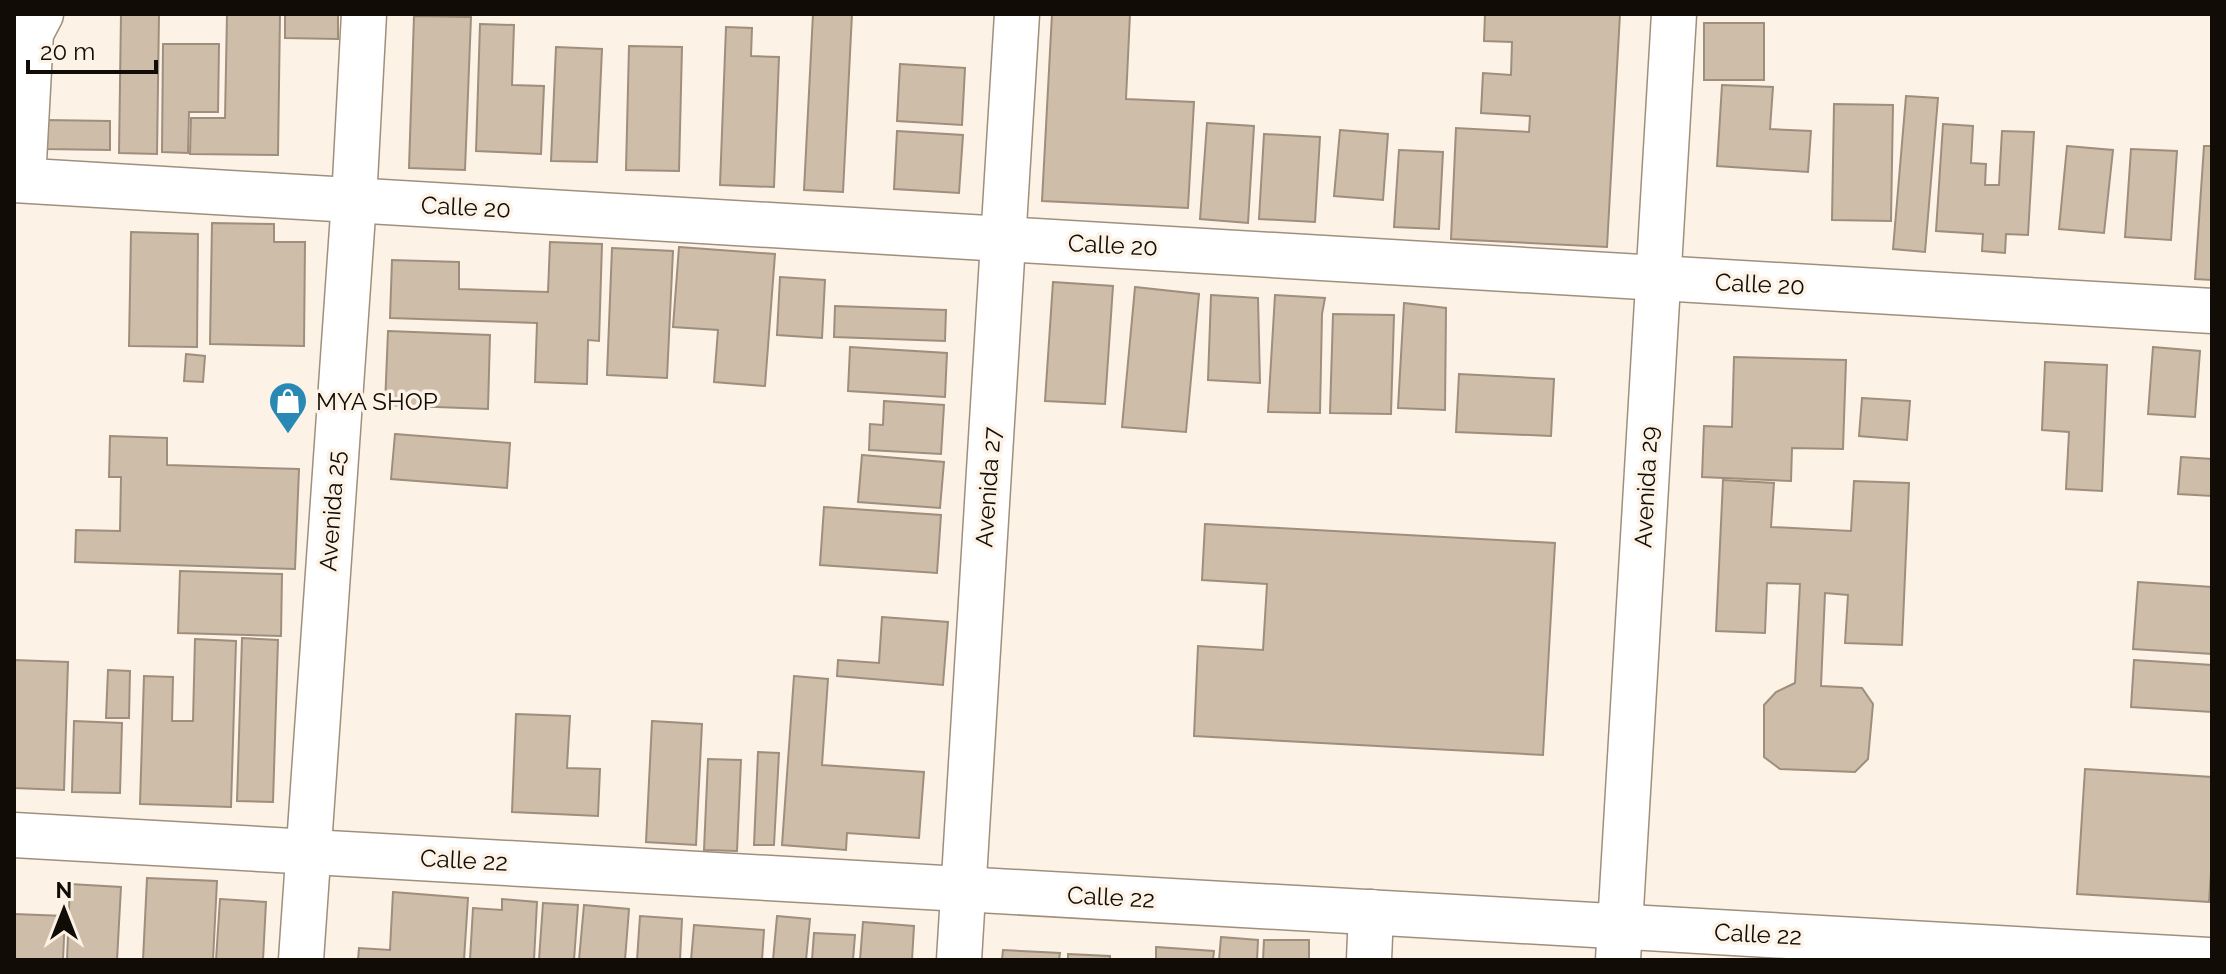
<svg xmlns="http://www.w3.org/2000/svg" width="2226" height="974" viewBox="0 0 2226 974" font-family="Raleway,sans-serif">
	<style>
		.building { fill: #cebda9; stroke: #9f8e7c; stroke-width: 2 }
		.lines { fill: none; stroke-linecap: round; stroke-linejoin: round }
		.minor-casing { stroke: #a08f7d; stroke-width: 47 }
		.minor { stroke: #fff; stroke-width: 44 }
		.labels { text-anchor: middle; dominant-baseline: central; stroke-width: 7; stroke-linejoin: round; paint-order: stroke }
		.street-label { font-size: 24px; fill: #110c06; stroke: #fdf2e6 }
		.poi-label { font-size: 24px; fill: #110c06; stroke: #fdf2e6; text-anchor: start }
	</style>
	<rect width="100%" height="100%" fill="#fdf2e6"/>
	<g class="building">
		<polygon points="121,14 159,14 157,154 119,153"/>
		<polygon points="227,14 280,14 278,155 190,154 191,118 225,118"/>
		<polygon points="285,14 338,14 338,39 285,38"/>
		<polygon points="813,14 852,14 843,192 804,190"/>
		<polygon points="1052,14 1130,14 1126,99 1194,102 1188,208 1042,201"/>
		<polygon points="1485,14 1620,14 1607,247 1451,239 1456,128 1529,132 1530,116 1481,113 1483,73 1511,75 1512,42 1484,41"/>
		<polygon points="414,16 471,17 465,170 409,168"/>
		<rect x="1704" y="23" width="60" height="57"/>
		<polygon points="480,24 514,25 512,85 544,86 541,154 476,151"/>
		<polygon points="726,27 752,28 751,56 779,57 774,187 720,185"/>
		<polygon points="163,44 219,44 218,112 189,112 188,153 162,152"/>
		<polygon points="629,46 682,47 679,171 626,170"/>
		<polygon points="556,47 602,49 597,162 551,161"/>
		<polygon points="900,64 965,68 962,125 897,121"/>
		<polygon points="1722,85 1773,87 1770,129 1811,131 1808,172 1717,166"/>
		<polygon points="1906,96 1938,98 1925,252 1893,249"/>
		<polygon points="1834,104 1893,105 1891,221 1832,220"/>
		<polygon points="46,120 110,121 110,150 45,149"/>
		<polygon points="1207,123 1254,126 1248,223 1200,219"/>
		<polygon points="1943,124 1973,126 1971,163 1986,164 1985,185 1999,185 2002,131 2034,132 2028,235 2006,234 2005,253 1982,251 1983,234 1936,231"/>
		<polygon points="1340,130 1388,134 1383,200 1334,196"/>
		<polygon points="897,131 963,135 959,193 894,189"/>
		<polygon points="1264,134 1320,137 1315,222 1259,219"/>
		<polygon points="2067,146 2113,150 2104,233 2059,229"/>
		<polygon points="2204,146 2212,146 2212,280 2195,279"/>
		<polygon points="2131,149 2177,151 2171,240 2125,237"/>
		<polygon points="1399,150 1443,152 1439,229 1394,227"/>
		<polygon points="212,223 274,224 274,242 305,242 304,346 210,344"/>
		<polygon points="131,232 198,234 197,347 129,346"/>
		<polygon points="550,242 602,244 599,341 588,340 587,384 535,382 537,323 390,318 392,260 459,262 459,289 548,292"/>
		<polygon points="679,247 775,254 765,386 714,382 718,330 673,327"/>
		<polygon points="612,248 673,251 667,378 607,375"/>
		<polygon points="780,277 825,280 822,338 777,335"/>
		<polygon points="1053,282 1113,286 1105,404 1045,401"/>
		<polygon points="1135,287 1199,294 1186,432 1122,427"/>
		<polygon points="1211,295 1258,298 1260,383 1208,380"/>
		<polygon points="1275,295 1325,298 1322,314 1320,413 1268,412"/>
		<polygon points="1404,303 1446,308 1445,410 1398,408"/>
		<polygon points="835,306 946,310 945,341 834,337"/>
		<polygon points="1333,314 1394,315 1391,414 1330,413"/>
		<polygon points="388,331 490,335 488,409 385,405"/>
		<polygon points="850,347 947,353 945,397 848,391"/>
		<polygon points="2153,347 2200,351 2195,417 2148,414"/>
		<polygon points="186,354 205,356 203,382 184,381"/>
		<polygon points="1734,357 1846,360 1843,449 1792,448 1791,481 1702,477 1704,426 1732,427"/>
		<polygon points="2045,362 2107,365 2102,491 2066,489 2069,432 2042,430"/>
		<polygon points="1459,374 1554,379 1551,436 1456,432"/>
		<polygon points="1862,398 1910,401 1907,440 1859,436"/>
		<polygon points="884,401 944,405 941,454 869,450 870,424 883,425"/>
		<polygon points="395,434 510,443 507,488 391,479"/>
		<polygon points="110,436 167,438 167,465 299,469 295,569 75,562 76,530 120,531 121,477 109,477"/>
		<polygon points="862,455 944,462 940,508 858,502"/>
		<polygon points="2181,457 2212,459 2212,496 2178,494"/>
		<polygon points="1723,480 1774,483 1771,527 1851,531 1854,481 1909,483 1902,645 1845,643 1848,595 1825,593 1821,686 1862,688 1873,704 1868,759 1855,772 1780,769 1764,757 1764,705 1776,692 1795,683 1800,584 1767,583 1765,633 1716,631"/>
		<polygon points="824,507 941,515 937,573 820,565"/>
		<polygon points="1205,524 1555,543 1543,755 1194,736 1198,646 1263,650 1267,584 1202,580"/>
		<polygon points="180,571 282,574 281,636 178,633"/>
		<polygon points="2138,582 2212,587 2212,654 2133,649"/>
		<polygon points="882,617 948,622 943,685 837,676 838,660 879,663"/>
		<polygon points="242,638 278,640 273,802 237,801"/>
		<polygon points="195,639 236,641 231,807 140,804 144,676 173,677 172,721 193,721"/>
		<polygon points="14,660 68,662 64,790 14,788"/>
		<polygon points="2134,660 2212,665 2212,712 2131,707"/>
		<polygon points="108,670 130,671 129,718 106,718"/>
		<polygon points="794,676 828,679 822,765 924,772 919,838 847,833 846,850 782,845"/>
		<polygon points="516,714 570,716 567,768 600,769 598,816 512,812"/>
		<polygon points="74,721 122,723 120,793 72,792"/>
		<polygon points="652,721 702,724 696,845 646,842"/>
		<polygon points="758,752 779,753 774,845 754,845"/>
		<polygon points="708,759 741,760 737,851 704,850"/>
		<polygon points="2085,769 2212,777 2212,858 2209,902 2077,894"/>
		<polygon points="147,878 217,881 213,960 143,960"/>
		<polygon points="70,884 121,887 117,960 67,960"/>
		<polygon points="393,892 468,898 464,960 358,960 359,948 390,950"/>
		<polygon points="220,899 266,902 263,960 216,960"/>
		<polygon points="502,899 537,902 534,960 470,960 473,908 502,910"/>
		<polygon points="543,903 578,905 574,960 539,960"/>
		<polygon points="584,905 629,909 625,960 579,960"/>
		<polygon points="14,914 65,916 63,960 14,960"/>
		<polygon points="640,916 682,919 680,960 637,960"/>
		<polygon points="777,916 810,919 806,960 773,960"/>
		<polygon points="863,922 914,926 912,960 860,960"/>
		<polygon points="694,925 764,930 762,960 691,960"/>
		<polygon points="814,933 855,935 853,960 812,960"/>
		<polygon points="1221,937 1258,940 1257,960 1219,960"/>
		<polygon points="1264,940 1309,940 1309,960 1263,960"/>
		<polygon points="1156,947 1214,951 1213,960 1156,960"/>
		<polygon points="1003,950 1060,953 1059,960 1002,960"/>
		<polygon points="1068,954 1110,956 1110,960 1068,960"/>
	</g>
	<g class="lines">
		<defs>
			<g id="minor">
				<polyline points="14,180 2212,311"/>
				<polyline points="23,180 31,33 41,14"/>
				<polyline points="14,835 2208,960"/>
				<polyline points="301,960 354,200 364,14"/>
				<polyline points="959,960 1017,14"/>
				<polyline points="1369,960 1371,912"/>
				<polyline points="1618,960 1674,14"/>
			</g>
		</defs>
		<use href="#minor" class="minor-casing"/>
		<use href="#minor" class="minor"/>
	</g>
	<defs>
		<symbol id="shop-pin" viewBox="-11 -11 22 30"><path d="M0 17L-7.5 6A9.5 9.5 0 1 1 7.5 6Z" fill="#2a88b4" stroke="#fdf2e6"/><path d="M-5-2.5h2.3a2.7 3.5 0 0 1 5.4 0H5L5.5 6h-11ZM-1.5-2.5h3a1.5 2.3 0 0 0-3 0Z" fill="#fff"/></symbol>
	</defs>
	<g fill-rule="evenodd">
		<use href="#shop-pin" x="266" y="379" width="44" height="60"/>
	</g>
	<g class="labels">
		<g class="street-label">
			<text transform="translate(466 207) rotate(3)">Calle 20</text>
			<text transform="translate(1113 245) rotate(3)">Calle 20</text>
			<text transform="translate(1760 284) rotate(3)">Calle 20</text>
			<text transform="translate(988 487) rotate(-86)">Avenida 27</text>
			<text transform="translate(1646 487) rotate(-87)">Avenida 29</text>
			<text transform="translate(332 511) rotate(-86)">Avenida 25</text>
			<text transform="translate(464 860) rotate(3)">Calle 22</text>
			<text transform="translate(1111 897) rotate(3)">Calle 22</text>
			<text transform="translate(1758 934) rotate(3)">Calle 22</text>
		</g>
		<g class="poi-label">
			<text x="316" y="401">MYA SHOP</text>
		</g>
	</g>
	<rect width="2226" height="974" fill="none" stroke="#110c06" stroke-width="32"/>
	<g transform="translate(64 910)" stroke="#fdf2e6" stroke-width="6" paint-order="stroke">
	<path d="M0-6L14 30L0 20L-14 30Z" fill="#110c06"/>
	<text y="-12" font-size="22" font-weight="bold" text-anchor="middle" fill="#110c06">N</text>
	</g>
	<path d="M28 60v12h128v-12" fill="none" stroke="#110c06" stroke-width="4"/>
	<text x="40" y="60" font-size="24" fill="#110c06" stroke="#fdf2e6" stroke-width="6" paint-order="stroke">20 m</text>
</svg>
